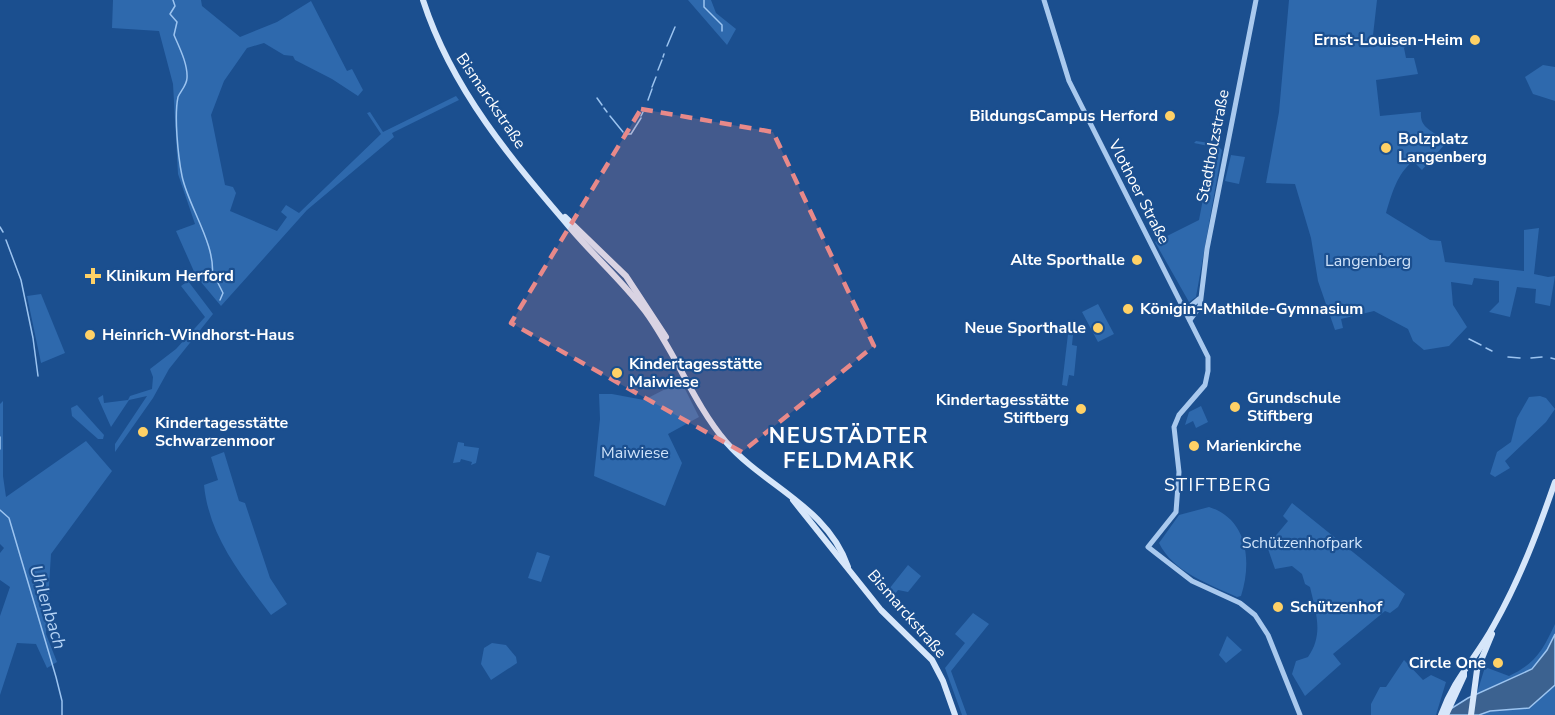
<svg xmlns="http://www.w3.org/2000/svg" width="1555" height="715" viewBox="0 0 1555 715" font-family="'Nunito Sans',sans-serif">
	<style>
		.green { fill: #2e69ad }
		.water { fill: #3c6290; stroke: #9cc4f0; stroke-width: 1.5 }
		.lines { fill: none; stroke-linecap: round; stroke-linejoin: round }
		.stream { stroke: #9cc4f0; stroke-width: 1.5 }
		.tertiary { stroke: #a9c9ee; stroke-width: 5 }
		.secondary { stroke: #d6e6fa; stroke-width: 6 }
		.marked { fill: #e88989; fill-opacity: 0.2; stroke: #e88989; stroke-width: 4.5; stroke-dasharray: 12 8; stroke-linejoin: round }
		.poi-dot { fill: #ffd166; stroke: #1b4f8f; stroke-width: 2 }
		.labels { text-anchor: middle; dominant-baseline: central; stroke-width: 4.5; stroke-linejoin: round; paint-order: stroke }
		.poi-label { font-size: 16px; font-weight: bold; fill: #fff; stroke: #1b4f8f; text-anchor: start }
		.street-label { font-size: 16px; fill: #fff; stroke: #1b4f8f }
		.park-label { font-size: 16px; fill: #cfe3fa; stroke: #1b4f8f }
		.neighbourhood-label { font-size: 18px; letter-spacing: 1.5px; fill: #fff; stroke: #1b4f8f }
		.water-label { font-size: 18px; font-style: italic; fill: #b5d3f5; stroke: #1b4f8f }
		.district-label { font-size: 22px; font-weight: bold; letter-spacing: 1.5px; fill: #fff; stroke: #1b4f8f }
	</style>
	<rect width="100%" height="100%" fill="#1b4f8f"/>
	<g class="green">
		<polygon points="113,0 201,0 202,6 240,37 277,22 311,1 347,71 352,69 363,90 358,96 332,79 295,60 293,56 284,55 264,43 247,48 224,81 211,115 225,185 233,187 236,193 230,211 277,231 287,217 281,212 286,205 299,213 381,134 367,113 370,112 383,132 456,96 459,100 392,133 394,137 307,210 221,306 196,276 176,231 195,224 178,174 173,84 159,31 112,28"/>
		<polygon points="688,0 711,0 716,13 736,29 727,45"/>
		<path d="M1289,0H1377L1372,44H1407L1404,48L1406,58H1414L1418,74L1376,80L1380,116L1421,112C1419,130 1437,131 1446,143L1422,170L1413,161C1397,174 1392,193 1386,213L1430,240L1441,241L1445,262L1524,271V230L1539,228L1534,274L1548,277L1555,276L1550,306L1535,303L1536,289L1517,287L1510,317L1489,312L1499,302V281L1474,278L1472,285L1451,282L1453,305L1467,327L1449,346L1424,350L1413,341L1408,329L1374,311L1341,319L1343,328L1335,330L1318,281L1311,238L1295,184L1266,183L1279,112Z"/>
		<polygon points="1543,65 1555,67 1555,101 1533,94 1525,77"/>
		<polygon points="1196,141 1216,144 1222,150 1196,297 1189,302 1155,242 1199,220 1211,157 1214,155 1211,154 1213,147 1194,143"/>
		<polygon points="1231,155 1245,157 1239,184 1225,181"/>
		<polygon points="188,281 213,314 169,369 153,398 115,452 115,444 147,396 129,400 111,427 98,398 103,395 104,403 128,400 130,396 152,389 153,377 150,369 176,349 205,317 181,286"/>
		<polygon points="41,294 65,353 41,363 27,296"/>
		<polygon points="1098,304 1114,334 1098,342 1082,312"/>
		<polygon points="1068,334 1073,335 1072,345 1077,346 1074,376 1069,375 1067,386 1062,385"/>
		<polygon points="681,381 699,417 668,434 682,463 665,506 594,476 600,419 599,394 612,394 644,400"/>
		<polygon points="1540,396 1546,398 1555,409 1546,422 1505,461 1510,468 1495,477 1490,474 1497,452 1511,442 1517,418 1529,397"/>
		<polygon points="3,401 3,476 6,497 86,441 112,471 51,554 46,634 57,662 47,668 36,644 17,643 0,695 0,616 10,587 0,580 0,553 4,548 0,544 0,404"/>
		<polygon points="77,405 104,435 103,439 98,439 72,416 71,408"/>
		<polygon points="1201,406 1208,422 1196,428 1193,421 1185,425 1189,412"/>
		<polygon points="458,442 464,443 464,446 479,448 476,463 471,465 472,462 461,459 460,462 453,463"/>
		<path d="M224,452L239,501L245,503L270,578L287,604L271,615C241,575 209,536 204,485L218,480L211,457Z"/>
		<path d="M1292,503L1405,594L1398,607L1390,613L1385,611L1333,654L1341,664L1305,696L1292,674L1296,661L1308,657C1324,634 1316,613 1310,587L1305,584L1302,574L1292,566L1275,569L1267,546L1288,521L1283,516Z"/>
		<path d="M1209,507C1248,519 1252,562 1241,596L1237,597C1209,584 1173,572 1159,543L1179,515Z"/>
		<polygon points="537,552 550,556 541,582 528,578"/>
		<polygon points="908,565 921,576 908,592 898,590 895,594 889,589"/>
		<polygon points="973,613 989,624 951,671 967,715 962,715 945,668 965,643 955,634"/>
		<path d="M1555,624V634L1547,650L1532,669L1477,693L1485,667L1509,676C1535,664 1543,650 1555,624Z"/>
		<polygon points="1227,636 1242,650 1226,663 1219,655"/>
		<polygon points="492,643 506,645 516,657 517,663 491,680 481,664 484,648"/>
		<polygon points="1404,660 1423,680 1431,675 1446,682 1436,715 1371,715 1371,704 1380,687 1386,687"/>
		<polygon points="1555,685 1555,715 1479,715 1490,711 1528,708"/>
	</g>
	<polygon class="water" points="1555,634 1555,685 1529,708 1490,711 1479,715 1441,715 1468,698 1532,669 1547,650"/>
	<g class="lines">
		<g class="stream">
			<path d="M173,0L175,6L170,14L177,22L174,35C179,47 188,64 187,78C187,85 180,92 178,97C174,116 178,156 182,176C188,206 217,246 212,277L217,281L223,293L220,300"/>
			<polyline points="704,0 704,7 722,25 722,31"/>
			<polyline points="667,46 675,27"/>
			<polyline points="663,57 664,54"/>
			<polyline points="658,70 662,60"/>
			<polyline points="652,87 656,77"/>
			<polyline points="597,98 602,105"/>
			<polyline points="648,100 652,89"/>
			<polyline points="604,108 607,112"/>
			<polyline points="610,116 623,132"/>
			<polyline points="641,116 643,112"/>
			<polyline points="624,134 631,134 641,118"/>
			<polyline points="0,227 3,232"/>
			<polyline points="6,240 21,280 33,338 38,376"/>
			<polyline points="1469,339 1481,345"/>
			<polyline points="1486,348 1492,351"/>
			<polyline points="1508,357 1520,358"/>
			<polyline points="1531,358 1542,357"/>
			<polyline points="1551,358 1555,359"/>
			<polyline points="0,437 0,449"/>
			<polyline points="0,510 9,518 56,677 62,701 62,715"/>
		</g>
		<g class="tertiary">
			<polyline points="1044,0 1069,81 1208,357 1208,371 1205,385 1179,415 1174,427 1179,472 1176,512 1148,547 1192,581 1240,603 1255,615 1268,635 1300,715"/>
			<polyline points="1185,311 1199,299"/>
			<polyline points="1190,320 1200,306 1207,249 1256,0"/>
		</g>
		<g class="secondary">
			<path d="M423,0C452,90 512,160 572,230C596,258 623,282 645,311C676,353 693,403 726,442C764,486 828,507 848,567"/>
			<polyline points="565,217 626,276 666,337"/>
			<polyline points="793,500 881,610 932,660 943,681 955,715"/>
			<path d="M1441,715C1455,676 1476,659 1494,625C1520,579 1538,531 1555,482"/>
			<polyline points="1446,715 1464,676 1464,668"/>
			<polyline points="1471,715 1477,670 1492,634"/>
		</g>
	</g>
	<path class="marked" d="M641,109L773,132L874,346L742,452L511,323Z"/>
	<g class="poi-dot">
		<circle cx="1475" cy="40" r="6"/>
		<circle cx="1170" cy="116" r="6"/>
		<circle cx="1386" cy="148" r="6"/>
		<circle cx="1137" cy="260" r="6"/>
		<path d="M90 267h6v6h6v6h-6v6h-6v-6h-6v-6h6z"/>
		<circle cx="1128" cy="309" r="6"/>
		<circle cx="1098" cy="328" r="6"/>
		<circle cx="90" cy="335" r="6"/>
		<circle cx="617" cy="373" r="6"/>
		<circle cx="1235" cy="407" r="6"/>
		<circle cx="1081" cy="409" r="6"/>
		<circle cx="143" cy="432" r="6"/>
		<circle cx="1194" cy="446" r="6"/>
		<circle cx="1278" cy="607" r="6"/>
		<circle cx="1498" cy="663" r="6"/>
	</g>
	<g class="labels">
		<g class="poi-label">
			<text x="1463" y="40" text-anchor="end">Ernst-Louisen-Heim</text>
			<text x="1158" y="116" text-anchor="end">BildungsCampus Herford</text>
			<text x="1398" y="139">Bolzplatz<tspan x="1398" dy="18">Langenberg</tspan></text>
			<text x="1125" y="260" text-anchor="end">Alte Sporthalle</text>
			<text x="106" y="276">Klinikum Herford</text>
			<text x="1140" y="309">Königin-Mathilde-Gymnasium</text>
			<text x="1086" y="328" text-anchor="end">Neue Sporthalle</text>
			<text x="102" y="335">Heinrich-Windhorst-Haus</text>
			<text x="629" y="364">Kindertagesstätte<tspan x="629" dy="18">Maiwiese</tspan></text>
			<text x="1247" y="398">Grundschule<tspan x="1247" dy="18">Stiftberg</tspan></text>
			<text x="1069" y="400" text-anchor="end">Kindertagesstätte<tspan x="1069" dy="18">Stiftberg</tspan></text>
			<text x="155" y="423">Kindertagesstätte<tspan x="155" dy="18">Schwarzenmoor</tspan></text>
			<text x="1206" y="446">Marienkirche</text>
			<text x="1290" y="607">Schützenhof</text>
			<text x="1486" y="663" text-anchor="end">Circle One</text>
		</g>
		<g class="street-label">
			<text transform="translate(491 101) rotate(56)">Bismarckstraße</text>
			<text transform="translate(1213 146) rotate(-79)">Stadtholzstraße</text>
			<text transform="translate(1139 192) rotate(63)">Vlothoer Straße</text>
			<text transform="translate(907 614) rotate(49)">Bismarckstraße</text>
		</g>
		<g class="park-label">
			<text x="1368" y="261">Langenberg</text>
			<text x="635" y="453">Maiwiese</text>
			<text x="1302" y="543">Schützenhofpark</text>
		</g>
		<g class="neighbourhood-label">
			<text x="1218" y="485">STIFTBERG</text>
		</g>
		<g class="water-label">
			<text transform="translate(48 607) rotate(73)">Uhlenbach</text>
		</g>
		<g class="district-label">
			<text x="849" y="436">NEUSTÄDTER<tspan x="849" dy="25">FELDMARK</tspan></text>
		</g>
	</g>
</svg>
